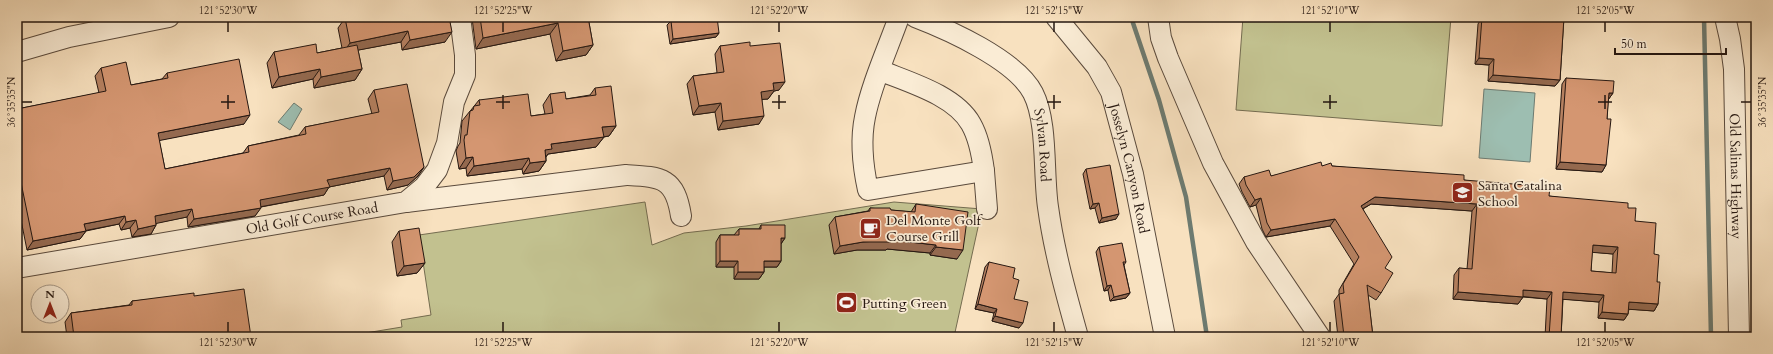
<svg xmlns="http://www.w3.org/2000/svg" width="1773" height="354" viewBox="0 0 1773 354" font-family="Cardo,serif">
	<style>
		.green { fill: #c2c18f; stroke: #746c50 }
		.water { fill: #9dbeb1; stroke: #6d7b71 }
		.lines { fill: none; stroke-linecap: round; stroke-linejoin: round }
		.stream { stroke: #6d7b71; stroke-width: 4.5 }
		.minor-casing { stroke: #5a4a3c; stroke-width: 22 }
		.minor { stroke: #faecd5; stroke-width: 20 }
		.wall { fill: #b68161; stroke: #251711; fill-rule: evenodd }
		.shaded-wall { fill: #94694f; stroke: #251711 }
		.building { fill: #d49671; stroke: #251711; fill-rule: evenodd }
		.ticks { fill: none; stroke: #251711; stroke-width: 1.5 }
		.labels { text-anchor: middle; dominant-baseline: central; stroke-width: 3.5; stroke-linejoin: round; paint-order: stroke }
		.street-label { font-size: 14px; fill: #251711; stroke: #faecd5 }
		.poi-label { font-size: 14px; fill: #251711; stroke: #faecd5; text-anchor: start }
		.neatline { fill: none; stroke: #251711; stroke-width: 1.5 }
		.ticks-label { font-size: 10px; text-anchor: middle; fill: #251711 }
	</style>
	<rect width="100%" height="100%" fill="#f8e1bf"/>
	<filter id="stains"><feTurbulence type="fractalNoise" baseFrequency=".005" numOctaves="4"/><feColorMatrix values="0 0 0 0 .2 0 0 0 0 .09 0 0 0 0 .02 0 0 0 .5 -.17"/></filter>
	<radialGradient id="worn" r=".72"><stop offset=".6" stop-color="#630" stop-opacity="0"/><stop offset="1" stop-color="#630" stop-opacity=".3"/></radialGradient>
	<g class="green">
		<polygon points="1243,17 1451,17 1442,126 1236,110"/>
		<polygon points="645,202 652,245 684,233 746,226 894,202 982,209 954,337 341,337 402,327 401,320 431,315 419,235"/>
	</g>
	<g class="water">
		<polygon points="1484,89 1535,93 1530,162 1479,158"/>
		<polygon points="294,103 302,109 290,130 278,122"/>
	</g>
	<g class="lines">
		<g class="stream">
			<polyline points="1704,17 1711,337"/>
			<polyline points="1133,23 1159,100 1186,197 1207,337"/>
		</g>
		<defs>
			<g id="minor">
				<path id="s1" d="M915,17C949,30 1016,60 1033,93C1048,122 1043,174 1048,207C1054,251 1066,294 1078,337"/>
				<path id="s2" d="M1056,17L1097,67L1111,92L1133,174L1165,337"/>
				<polyline points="1158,17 1161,38 1168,58 1213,163 1256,242 1320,337"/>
				<path id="s3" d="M1725,17L1730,39L1734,69L1739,337"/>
				<polyline points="17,52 69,37 169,17"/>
				<path d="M879,70C908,82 955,95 971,124C979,138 982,155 984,171L868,190C863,167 860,141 865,117C871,85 888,48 899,17"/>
				<polyline points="984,171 987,209"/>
				<path d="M406,202L626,175C661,177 675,177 681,216"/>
				<path id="s4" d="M17,268L406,202L424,187L437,170L447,143L454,102L465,75V55L460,17"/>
			</g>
		</defs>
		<use href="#minor" class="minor-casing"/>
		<use href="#minor" class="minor"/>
	</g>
	<g class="wall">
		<polygon points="449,17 445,42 402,50 401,42 358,50 362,69 355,80 314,88 313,79 272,88 267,63 274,52 317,53 342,48 338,28 345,18"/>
		<polygon points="473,17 588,17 593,45 586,55 556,61 550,34 476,49 472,18"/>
		<polygon points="1482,17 1564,17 1560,80 1555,86 1488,81 1489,65 1475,64 1478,24"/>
		<polygon points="671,21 719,33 716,37 670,44 667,25"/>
		<polygon points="720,46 750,46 779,90 774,91 768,99 762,99 759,124 718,130 715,112 693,115 687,84 693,76 717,73 715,54"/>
		<polygon points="101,68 131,85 162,79 167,73 244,124 159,140 165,169 243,153 248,146 299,135 305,127 372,114 368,99 374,90 424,167 418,176 408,185 387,190 384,176 329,187 324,195 261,207 255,216 188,227 187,217 156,223 156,225 151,234 132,237 130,228 121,230 119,224 86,231 80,239 27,250 17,200 17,109 99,93 95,76"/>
		<polygon points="1566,78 1613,93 1608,100 1607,119 1606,165 1602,172 1556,169 1562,84"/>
		<polygon points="595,88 616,126 609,136 604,137 596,147 548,154 546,157 546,161 539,171 523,174 522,169 467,176 466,168 459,169 456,151 458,146 460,143 462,121 470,111 471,110 479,100 531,116 545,114 543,105 550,94 566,99 590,95"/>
		<path d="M1322,166H1332L1464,180L1549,196L1628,208L1654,254L1657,282L1658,304L1654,311L1629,309L1628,314L1624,320L1598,318L1599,302L1563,299L1561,337H1545L1547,299L1523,297L1518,304L1453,299L1454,275L1459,268L1467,269L1472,211L1371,204L1363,209L1385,268L1381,293L1376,300L1368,295L1373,337H1338L1334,301L1339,294V290L1354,264L1330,226L1266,237L1262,229L1256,205L1250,207L1242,192L1239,184L1244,177L1271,176ZM1592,252L1613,254L1612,273L1591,271Z"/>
		<polygon points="1086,169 1116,219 1099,223 1095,208 1090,209 1083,174"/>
		<polygon points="916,204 957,259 930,255 930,253 887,249 886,250 857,250 834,254 829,225 835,217 868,211 870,208 911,212"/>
		<polygon points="761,225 785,238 781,244 781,261 777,267 764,267 764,272 759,279 734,279 734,267 716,267 716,242 720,235 734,235 739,229 759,229"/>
		<polygon points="399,231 425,263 417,273 397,276 392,242"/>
		<polygon points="1099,247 1126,262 1124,265 1130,293 1126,298 1110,301 1108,290 1104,291 1096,252"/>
		<polygon points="989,262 1013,278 1014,299 1019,328 992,321 994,313 975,309 985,267"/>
		<polygon points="194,296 251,337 67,337 65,322 71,313 129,305 132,301"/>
	</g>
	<g class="shaded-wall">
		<polygon points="558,23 550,34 476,49 483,38"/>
		<polygon points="408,31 401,42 343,53 350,43"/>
		<polygon points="452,32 445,42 402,50 410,40"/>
		<polygon points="719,33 716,37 670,44 673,39"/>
		<polygon points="593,45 586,55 556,61 563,51"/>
		<polygon points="1479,58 1494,59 1489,65 1475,64"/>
		<polygon points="320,69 313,79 272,88 279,77"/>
		<polygon points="362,69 355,80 314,88 321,77"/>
		<polygon points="1493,75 1560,80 1555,86 1488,81"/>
		<polygon points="785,82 779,90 774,91 768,99 755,100 761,92 773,83"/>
		<polygon points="1609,93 1613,93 1608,100"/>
		<polygon points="721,103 715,112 693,115 699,106"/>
		<polygon points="250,115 244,124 152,142 158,133"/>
		<polygon points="764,116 759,124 718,130 723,121"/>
		<polygon points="616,126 609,136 595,138 602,127"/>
		<polygon points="604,137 596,147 548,154 544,159 545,150 551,144"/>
		<polygon points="473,157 466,168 459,169 466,158"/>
		<polygon points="529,158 522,169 467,176 474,166"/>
		<polygon points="546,161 539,171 523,174 530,163"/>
		<polygon points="1560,162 1606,165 1602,172 1556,169"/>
		<polygon points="424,167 418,176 408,185 387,190 393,181"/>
		<polygon points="390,168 384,176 329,187 324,195 254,208 260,200 327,180"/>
		<polygon points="1375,197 1477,204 1472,211 1371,204 1357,212 1361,206"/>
		<polygon points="1261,198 1256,205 1250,207 1255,200"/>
		<polygon points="1099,203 1095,208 1090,209 1093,204"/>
		<polygon points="261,208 255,216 188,227 194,219"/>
		<polygon points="192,209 187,217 149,225 155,216"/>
		<polygon points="1119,214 1116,219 1099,223 1102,218"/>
		<polygon points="125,216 119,224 78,232 84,224"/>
		<polygon points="1335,219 1330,226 1266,237 1271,230"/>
		<polygon points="136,220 130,228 121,230 126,222"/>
		<polygon points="156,225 151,234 132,237 138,229"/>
		<polygon points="86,231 80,239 27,250 33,241"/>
		<polygon points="781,238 785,238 780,245"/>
		<polygon points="892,240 936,245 930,253 887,249 886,250 857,250 834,254 840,246 863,242"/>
		<polygon points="1593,245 1618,247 1613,254 1588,252"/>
		<polygon points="936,247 963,250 957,259 930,255"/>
		<polygon points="720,261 738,261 734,267 716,267"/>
		<polygon points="764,261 781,261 777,267 759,267"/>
		<polygon points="425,263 417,273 397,276 404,266"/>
		<polygon points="738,272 764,272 759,279 734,279"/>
		<polygon points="1111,285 1108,290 1104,291 1107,286"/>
		<polygon points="1523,290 1552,292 1547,299 1518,296"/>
		<polygon points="1458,292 1523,297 1518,304 1453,299"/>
		<polygon points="1563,292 1604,295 1599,302 1559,299"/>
		<polygon points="1130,293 1126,298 1110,301 1114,297"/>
		<polygon points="1629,302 1658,304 1654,311 1625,309"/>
		<polygon points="978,304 997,309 994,313 975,309"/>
		<polygon points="1602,312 1628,314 1624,320 1598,318"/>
		<polygon points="995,316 1023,323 1019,328 992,321"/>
	</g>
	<g class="building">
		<polygon points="350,17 449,17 452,32 410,40 408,31 350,43 345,18"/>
		<polygon points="480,17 588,17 593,45 563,51 558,23 483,38"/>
		<polygon points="696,17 717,17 719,33 673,39 671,21"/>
		<polygon points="1482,17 1487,18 1488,17 1564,17 1560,80 1493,75 1494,59 1479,58"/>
		<polygon points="750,42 750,46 780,43 785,82 773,83 774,90 761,92 764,116 723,121 721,103 699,106 693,76 724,72 720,46"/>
		<polygon points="316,44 317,53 357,45 362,69 321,77 320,69 279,77 274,52"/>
		<polygon points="239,59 250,115 158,133 165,169 249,152 248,146 306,134 305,127 379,112 374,90 407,84 424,167 414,177 393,181 390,168 327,180 330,187 260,200 261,208 194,219 192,209 155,216 156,225 138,229 136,220 126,222 125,216 84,224 86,231 33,241 17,163 17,109 106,91 101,68 126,62 131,85 168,78 167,73"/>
		<polygon points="1566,78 1614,81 1613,93 1609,93 1607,119 1611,119 1606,165 1560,162"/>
		<polygon points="611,86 616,126 602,127 604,137 551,144 552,149 545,150 546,161 530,163 529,158 474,166 473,157 466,158 464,140 465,135 467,135 470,111 473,110 474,106 480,105 479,100 528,94 531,116 553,113 550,94 565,92 566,99 596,95 595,88"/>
		<path d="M1321,162L1322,166L1331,163L1332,166L1464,175V180L1550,187L1549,196L1628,203V208H1636L1635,221L1656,223L1654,254L1659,255L1657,282H1660L1658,304L1629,302L1628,314L1602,312L1604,295L1563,292L1561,337H1549L1552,292L1523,290V297L1458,292L1459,268L1472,269L1477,204L1375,197L1361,206L1392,257L1385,268L1393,273L1381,293L1367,285L1373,337H1345L1344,336L1339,294L1344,293L1343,284L1359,257L1335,219L1271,230L1267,223L1261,198L1255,200L1246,185L1244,177L1269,170L1271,176ZM1593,245L1618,247L1616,273L1591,271Z"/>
		<polygon points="1110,165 1119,214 1102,218 1099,203 1093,204 1086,169"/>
		<polygon points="916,204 968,212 963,250 936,247 936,245 892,240 891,242 863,242 840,246 835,217 870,211 870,208 890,208 891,210 915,212"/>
		<polygon points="761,225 785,225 785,238 781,238 781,261 764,261 764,272 738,272 738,261 720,261 720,235 739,235 739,229 761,229"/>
		<polygon points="419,228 425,263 404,266 399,231"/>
		<polygon points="1122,243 1126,262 1123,262 1130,293 1114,297 1111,285 1107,286 1099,247"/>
		<polygon points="989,262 1015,268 1013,278 1019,280 1014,299 1028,302 1023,323 995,316 997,309 978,304"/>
		<polygon points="244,289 251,337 74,337 71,313 132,305 132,301 194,293 194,296"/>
	</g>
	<path class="ticks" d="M228,22V32M503,22V32M779,22V32M1054,22V32M1330,22V32M1605,22V32M228,95V109M503,95V109M779,95V109M1054,95V109M1330,95V109M1605,95V109M22,102H32M221,102H235M496,102H510M772,102H786M1047,102H1061M1323,102H1337M1598,102H1612M1741,102H1751M228,322V332M503,322V332M779,322V332M1054,322V332M1330,322V332M1605,322V332"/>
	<defs>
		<symbol id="school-square" viewBox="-11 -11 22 22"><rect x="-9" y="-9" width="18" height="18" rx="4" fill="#8f2418" stroke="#faecd5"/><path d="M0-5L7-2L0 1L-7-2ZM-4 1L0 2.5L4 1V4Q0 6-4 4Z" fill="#fff"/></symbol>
		<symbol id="cafe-square" viewBox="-11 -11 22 22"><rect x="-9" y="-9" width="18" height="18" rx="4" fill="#8f2418" stroke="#faecd5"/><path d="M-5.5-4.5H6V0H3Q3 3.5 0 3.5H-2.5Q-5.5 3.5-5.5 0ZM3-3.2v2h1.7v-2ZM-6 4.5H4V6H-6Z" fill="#fff"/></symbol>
		<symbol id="stadium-square" viewBox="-11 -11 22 22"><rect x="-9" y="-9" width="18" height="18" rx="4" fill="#8f2418" stroke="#faecd5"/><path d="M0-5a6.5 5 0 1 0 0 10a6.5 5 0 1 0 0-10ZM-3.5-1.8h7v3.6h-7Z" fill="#fff"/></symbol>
	</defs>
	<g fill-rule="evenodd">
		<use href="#school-square" x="1450" y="180" width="25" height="25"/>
		<use href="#cafe-square" x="858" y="216" width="25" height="25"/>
		<use href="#stadium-square" x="834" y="290" width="25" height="25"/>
	</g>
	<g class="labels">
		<g class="street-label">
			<text stroke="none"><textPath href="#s1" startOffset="196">Sylvan Road</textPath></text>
			<text stroke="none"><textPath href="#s2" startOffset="172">Josselyn Canyon Road</textPath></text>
			<text stroke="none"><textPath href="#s3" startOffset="160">Old Salinas Highway</textPath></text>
			<text stroke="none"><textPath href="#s4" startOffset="299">Old Golf Course Road</textPath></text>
		</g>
		<g class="poi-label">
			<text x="1478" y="185">Santa Catalina<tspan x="1478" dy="16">School</tspan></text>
			<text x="886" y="220">Del Monte Golf<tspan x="886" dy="16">Course Grill</tspan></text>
			<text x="862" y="303">Putting Green</text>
		</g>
	</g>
	<rect width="1773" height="354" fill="none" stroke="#f8e1bf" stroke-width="44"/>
	<g transform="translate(50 304)"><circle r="19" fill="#faecd5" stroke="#a59787"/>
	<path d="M0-3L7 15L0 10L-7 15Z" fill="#8f2418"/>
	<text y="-6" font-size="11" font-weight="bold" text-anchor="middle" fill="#251711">N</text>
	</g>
	<path d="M1615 48v6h111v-6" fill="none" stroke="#251711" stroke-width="2"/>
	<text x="1621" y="48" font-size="12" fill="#251711" stroke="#faecd5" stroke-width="3" paint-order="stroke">50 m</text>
	<rect x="22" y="22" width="1729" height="310" class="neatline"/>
	<g class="ticks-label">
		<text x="228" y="14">121°52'30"W</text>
		<text x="503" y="14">121°52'25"W</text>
		<text x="779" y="14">121°52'20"W</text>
		<text x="1054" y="14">121°52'15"W</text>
		<text x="1330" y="14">121°52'10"W</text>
		<text x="1605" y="14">121°52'05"W</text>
		<text transform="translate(11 102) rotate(-90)" y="4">36°35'35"N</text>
		<text transform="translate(1762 102) rotate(-90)" y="4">36°35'35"N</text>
		<text x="228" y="346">121°52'30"W</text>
		<text x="503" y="346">121°52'25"W</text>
		<text x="779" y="346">121°52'20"W</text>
		<text x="1054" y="346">121°52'15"W</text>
		<text x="1330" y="346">121°52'10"W</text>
		<text x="1605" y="346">121°52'05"W</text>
	</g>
	<rect width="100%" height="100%" filter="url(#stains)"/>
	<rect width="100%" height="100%" fill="url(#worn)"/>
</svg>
